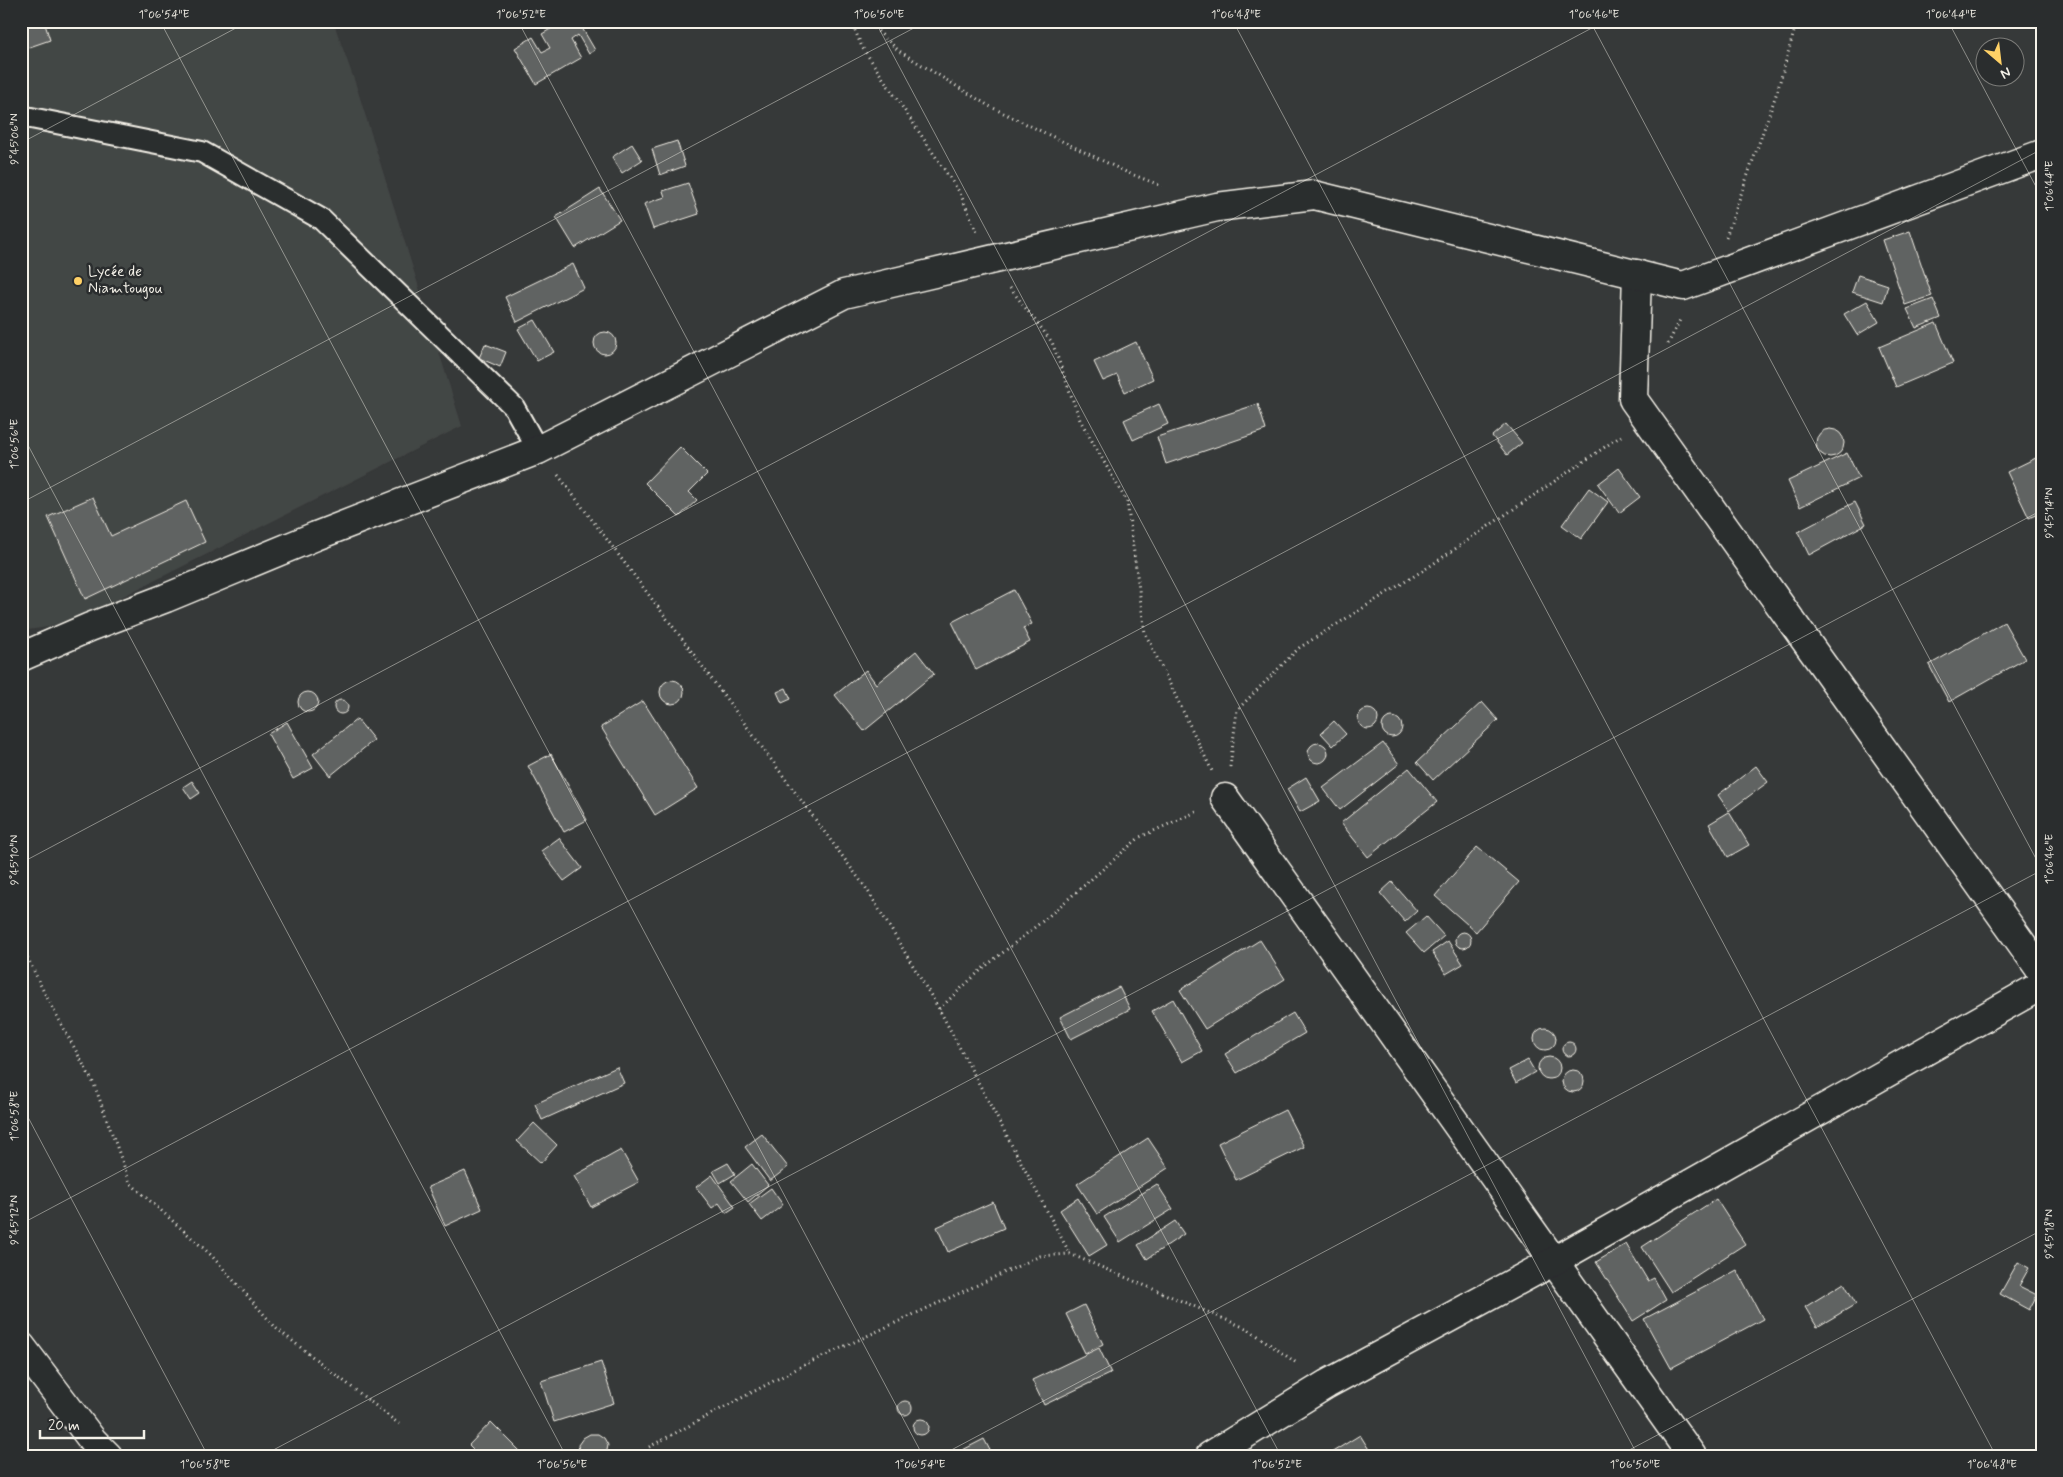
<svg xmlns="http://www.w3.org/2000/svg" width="2063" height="1477" viewBox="0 0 2063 1477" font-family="Mynerve,sans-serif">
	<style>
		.built { fill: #434645 }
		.building { fill: #616362; stroke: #f4f1e8 }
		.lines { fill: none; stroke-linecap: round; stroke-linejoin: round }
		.service-casing { stroke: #f4f1e8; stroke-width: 24 }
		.minor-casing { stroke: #f4f1e8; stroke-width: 31 }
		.path { stroke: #f4f1e8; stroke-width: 3; stroke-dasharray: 1 4; stroke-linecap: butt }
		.service { stroke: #2a2d2e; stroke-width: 20 }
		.minor { stroke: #2a2d2e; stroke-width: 28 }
		.ticks { fill: none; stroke: #f4f1e8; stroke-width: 1; stroke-opacity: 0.45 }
		.poi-dot { fill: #ffd166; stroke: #2a2d2e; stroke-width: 2 }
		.labels { text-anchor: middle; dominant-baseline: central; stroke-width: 5; stroke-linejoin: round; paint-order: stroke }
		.poi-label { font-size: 15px; fill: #f4f1e8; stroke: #2a2d2e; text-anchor: start }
		.neatline { fill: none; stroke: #f4f1e8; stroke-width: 2 }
		.ticks-label { font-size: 12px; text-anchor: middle; fill: #f4f1e8 }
	</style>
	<rect width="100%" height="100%" fill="#363939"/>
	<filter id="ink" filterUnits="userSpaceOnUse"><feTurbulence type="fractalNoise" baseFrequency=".02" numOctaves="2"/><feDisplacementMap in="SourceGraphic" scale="10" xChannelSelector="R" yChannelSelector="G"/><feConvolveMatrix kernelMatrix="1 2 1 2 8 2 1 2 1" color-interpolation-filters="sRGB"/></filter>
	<g filter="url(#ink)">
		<polygon class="built" points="21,21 333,21 356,85 462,426 92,612 48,627 21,631"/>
		<g class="building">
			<polygon points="21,21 44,21 50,40 21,50"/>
			<polygon points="564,21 578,21 595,50 589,54 578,35 571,40 581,58 536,84 515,48 533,37 542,52 550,48 542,34"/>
			<polygon points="677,141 685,166 660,175 652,149"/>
			<polygon points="632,144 642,160 622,173 612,157"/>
			<polygon points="688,183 699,214 653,229 644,204 665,197 663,191"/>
			<polygon points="600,189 620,220 575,248 556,217"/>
			<polygon points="1910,231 1932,296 1905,305 1883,240"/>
			<polygon points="573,264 584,288 517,322 505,297"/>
			<polygon points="1858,275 1888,285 1883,302 1852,292"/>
			<polygon points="1933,299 1941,318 1916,328 1907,309"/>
			<polygon points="1867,301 1879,322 1857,335 1844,314"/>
			<polygon points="535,320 554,352 537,361 518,329"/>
			<polygon points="1936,323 1953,363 1896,387 1879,347"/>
			<circle cx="605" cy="343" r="11"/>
			<polygon points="1136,342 1153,379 1125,392 1117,375 1103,381 1094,362"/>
			<polygon points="485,344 506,352 500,367 479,358"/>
			<polygon points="1159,404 1168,424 1133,440 1124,420"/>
			<polygon points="1258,404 1266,430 1166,464 1157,437"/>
			<polygon points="1506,424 1522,443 1507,455 1492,436"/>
			<circle cx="1830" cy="443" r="14"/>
			<polygon points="680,447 707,474 689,492 697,500 679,517 645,483"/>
			<polygon points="1847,453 1859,478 1800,507 1788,481"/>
			<polygon points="2042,455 2042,512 2029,518 2007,472"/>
			<polygon points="1619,468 1640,497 1619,513 1598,484"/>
			<polygon points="1589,488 1608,502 1581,539 1562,525"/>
			<polygon points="93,497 111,536 186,501 205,542 85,599 48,517"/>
			<polygon points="1855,502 1866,524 1809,555 1798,532"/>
			<polygon points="1014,590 1032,624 1023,628 1030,642 976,670 952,622"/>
			<polygon points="2004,622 2025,659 1949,702 1929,665"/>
			<polygon points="916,651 934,674 864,731 835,695 866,670 876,684"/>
			<circle cx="672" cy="692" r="12"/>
			<polygon points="786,688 791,699 782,703 777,692"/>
			<circle cx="308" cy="702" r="10"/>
			<circle cx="341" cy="707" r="7"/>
			<polygon points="643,701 698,788 655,815 601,727"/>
			<polygon points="1482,702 1498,720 1433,780 1417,762"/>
			<circle cx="1368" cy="719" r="10"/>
			<circle cx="1392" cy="727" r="10"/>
			<polygon points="357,719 374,740 330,776 313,754"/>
			<polygon points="1334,721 1346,734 1333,746 1321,733"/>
			<polygon points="287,722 313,768 293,779 268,734"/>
			<polygon points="1383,743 1399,764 1340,810 1323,788"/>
			<circle cx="1318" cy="753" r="10"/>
			<polygon points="551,754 587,820 564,832 528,766"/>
			<polygon points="1756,766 1768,782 1729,811 1718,795"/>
			<polygon points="1409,768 1437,802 1368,857 1341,823"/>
			<polygon points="1306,777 1320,801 1300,812 1287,789"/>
			<polygon points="192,781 200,793 191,799 183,787"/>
			<polygon points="1729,812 1749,845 1728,857 1709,824"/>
			<polygon points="559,838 582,868 564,881 541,851"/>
			<polygon points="1477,847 1519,882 1476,932 1435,896"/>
			<polygon points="1392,882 1417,911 1405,922 1380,893"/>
			<polygon points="1426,916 1444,936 1424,953 1406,933"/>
			<circle cx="1463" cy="940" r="8"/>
			<polygon points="1260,940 1285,979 1205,1029 1180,990"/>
			<polygon points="1448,941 1463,964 1446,974 1432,952"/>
			<polygon points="1119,987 1130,1009 1071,1039 1060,1017"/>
			<polygon points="1173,999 1202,1051 1182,1062 1152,1011"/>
			<polygon points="1293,1013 1305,1033 1237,1073 1225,1054"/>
			<circle cx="1545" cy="1039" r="11"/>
			<circle cx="1569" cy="1049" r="7"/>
			<circle cx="1549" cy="1068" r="11"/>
			<polygon points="1528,1060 1535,1072 1516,1083 1509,1070"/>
			<polygon points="617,1067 624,1083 542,1120 535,1104"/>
			<circle cx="1573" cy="1081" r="11"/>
			<polygon points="1285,1110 1304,1147 1236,1180 1218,1143"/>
			<polygon points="534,1123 557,1145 541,1163 517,1141"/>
			<polygon points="762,1134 788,1167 770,1181 745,1147"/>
			<polygon points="1148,1138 1168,1168 1097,1214 1077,1184"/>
			<polygon points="621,1150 639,1182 591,1207 574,1176"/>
			<polygon points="728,1163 735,1174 720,1183 713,1171"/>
			<polygon points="752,1164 768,1185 748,1202 731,1181"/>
			<polygon points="465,1171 482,1209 445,1226 428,1187"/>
			<polygon points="712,1175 735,1207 726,1213 719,1203 712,1208 696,1187"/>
			<polygon points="1157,1184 1173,1209 1120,1242 1104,1217"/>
			<polygon points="771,1188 783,1205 762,1221 749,1204"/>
			<polygon points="1078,1198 1107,1245 1089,1256 1060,1210"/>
			<polygon points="1716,1199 1745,1244 1671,1292 1642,1247"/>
			<polygon points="993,1202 1004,1228 948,1252 937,1227"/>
			<polygon points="1175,1221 1184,1234 1147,1259 1138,1245"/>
			<polygon points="1626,1244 1648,1281 1654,1278 1666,1300 1633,1321 1596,1262"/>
			<polygon points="2018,1262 2029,1268 2019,1286 2037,1295 2029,1310 2000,1294"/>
			<polygon points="1737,1270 1763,1319 1671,1368 1644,1319"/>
			<polygon points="1844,1283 1856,1304 1817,1327 1805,1307"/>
			<polygon points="1084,1305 1103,1344 1085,1353 1066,1314"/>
			<polygon points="1099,1348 1111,1373 1044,1405 1032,1380"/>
			<polygon points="601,1362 614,1403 554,1422 541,1381"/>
			<circle cx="905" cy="1408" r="7"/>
			<circle cx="921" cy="1427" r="8"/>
			<polygon points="491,1422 525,1456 480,1456 469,1445"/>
			<polygon points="590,1434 598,1434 604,1438 608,1445 606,1456 580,1456 578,1445 583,1438"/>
			<polygon points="1360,1435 1373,1456 1326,1456"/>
			<polygon points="984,1439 993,1456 951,1456"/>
		</g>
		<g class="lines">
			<defs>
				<polyline id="service" points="21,116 202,152 321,219 514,407 538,450"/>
				<g id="minor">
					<polyline points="1637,274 1633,399 2042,972"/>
					<polyline points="21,657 90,627 166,598 316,536 538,450 844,294 1217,207 1314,195 1683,286 2042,154"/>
					<polyline points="1225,798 1692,1456"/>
					<polyline points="21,1346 93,1441 108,1456"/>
					<polyline points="1210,1456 1327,1384 1554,1261 2042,985"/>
				</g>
			</defs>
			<use href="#service" class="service-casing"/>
			<use href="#minor" class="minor-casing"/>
			<g class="path">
				<polyline points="851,21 862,47 960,193 977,232"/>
				<polyline points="867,21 899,51 989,106 1126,172 1162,186"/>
				<polyline points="82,22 83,21"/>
				<polyline points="1726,237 1777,92 1797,21"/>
				<polyline points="1010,288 1052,342 1080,420 1127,502 1145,633 1212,771"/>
				<polyline points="1668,344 1681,318"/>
				<polyline points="558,475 680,636 868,891 939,1009 1070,1254"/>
				<polyline points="1230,767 1237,710 1299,648 1430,566 1621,436"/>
				<polyline points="21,944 44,992 94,1084 130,1183 211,1255 277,1329 399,1424"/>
				<polyline points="939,1009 982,969 1044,920 1140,837 1196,812"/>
				<polyline points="649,1447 800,1367 1040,1256 1070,1254 1248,1329 1298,1364"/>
			</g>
			<use href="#service" class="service"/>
			<use href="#minor" class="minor"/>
		</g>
	</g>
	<path class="ticks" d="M160,21L923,1456M518,21L1281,1456M875,21L1638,1456M1233,21L1996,1456M1590,21L2042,870M1948,21L2042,198M21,143L249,21M21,432L566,1456M21,503L927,21M21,863L1605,21M21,1104L208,1456M21,1224L2042,149M262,1456L2042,510M940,1456L2042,870M1618,1456L2042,1230"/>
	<circle class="poi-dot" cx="78" cy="281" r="5"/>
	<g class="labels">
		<g class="poi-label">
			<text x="88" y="272">Lycée de<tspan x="88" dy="17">Niamtougou</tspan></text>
		</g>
	</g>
	<rect width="2063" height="1477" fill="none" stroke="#2a2d2e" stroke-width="55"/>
	<g transform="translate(2000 62) rotate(152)"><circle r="24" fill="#2a2d2e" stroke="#7b7b78"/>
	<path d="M0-4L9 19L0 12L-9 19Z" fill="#ffd166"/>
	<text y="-8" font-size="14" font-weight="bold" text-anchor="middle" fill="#f4f1e8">N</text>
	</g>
	<path d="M40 1430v8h104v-8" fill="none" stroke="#f4f1e8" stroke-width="2.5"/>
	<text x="48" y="1430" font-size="15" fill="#f4f1e8" stroke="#2a2d2e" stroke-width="4" paint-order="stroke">20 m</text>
	<rect x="28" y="28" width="2008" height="1422" class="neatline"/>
	<g class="ticks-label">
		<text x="164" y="18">1°06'54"E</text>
		<text x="521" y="18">1°06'52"E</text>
		<text x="879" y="18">1°06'50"E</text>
		<text x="1236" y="18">1°06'48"E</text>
		<text x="1594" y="18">1°06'46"E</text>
		<text x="1951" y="18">1°06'44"E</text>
		<text transform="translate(14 139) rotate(-90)" y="4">9°45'06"N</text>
		<text transform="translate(2049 186) rotate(-90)" y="4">1°06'44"E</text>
		<text transform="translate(14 444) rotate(-90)" y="4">1°06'56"E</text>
		<text transform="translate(2049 513) rotate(-90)" y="4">9°45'14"N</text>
		<text transform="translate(2049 859) rotate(-90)" y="4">1°06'46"E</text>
		<text transform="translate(14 860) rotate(-90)" y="4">9°45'10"N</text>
		<text transform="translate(14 1116) rotate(-90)" y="4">1°06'58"E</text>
		<text transform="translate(14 1220) rotate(-90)" y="4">9°45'12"N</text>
		<text transform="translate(2049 1234) rotate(-90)" y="4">9°45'18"N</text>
		<text x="205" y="1468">1°06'58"E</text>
		<text x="562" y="1468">1°06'56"E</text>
		<text x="920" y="1468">1°06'54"E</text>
		<text x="1277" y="1468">1°06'52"E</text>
		<text x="1635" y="1468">1°06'50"E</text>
		<text x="1992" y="1468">1°06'48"E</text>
	</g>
</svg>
